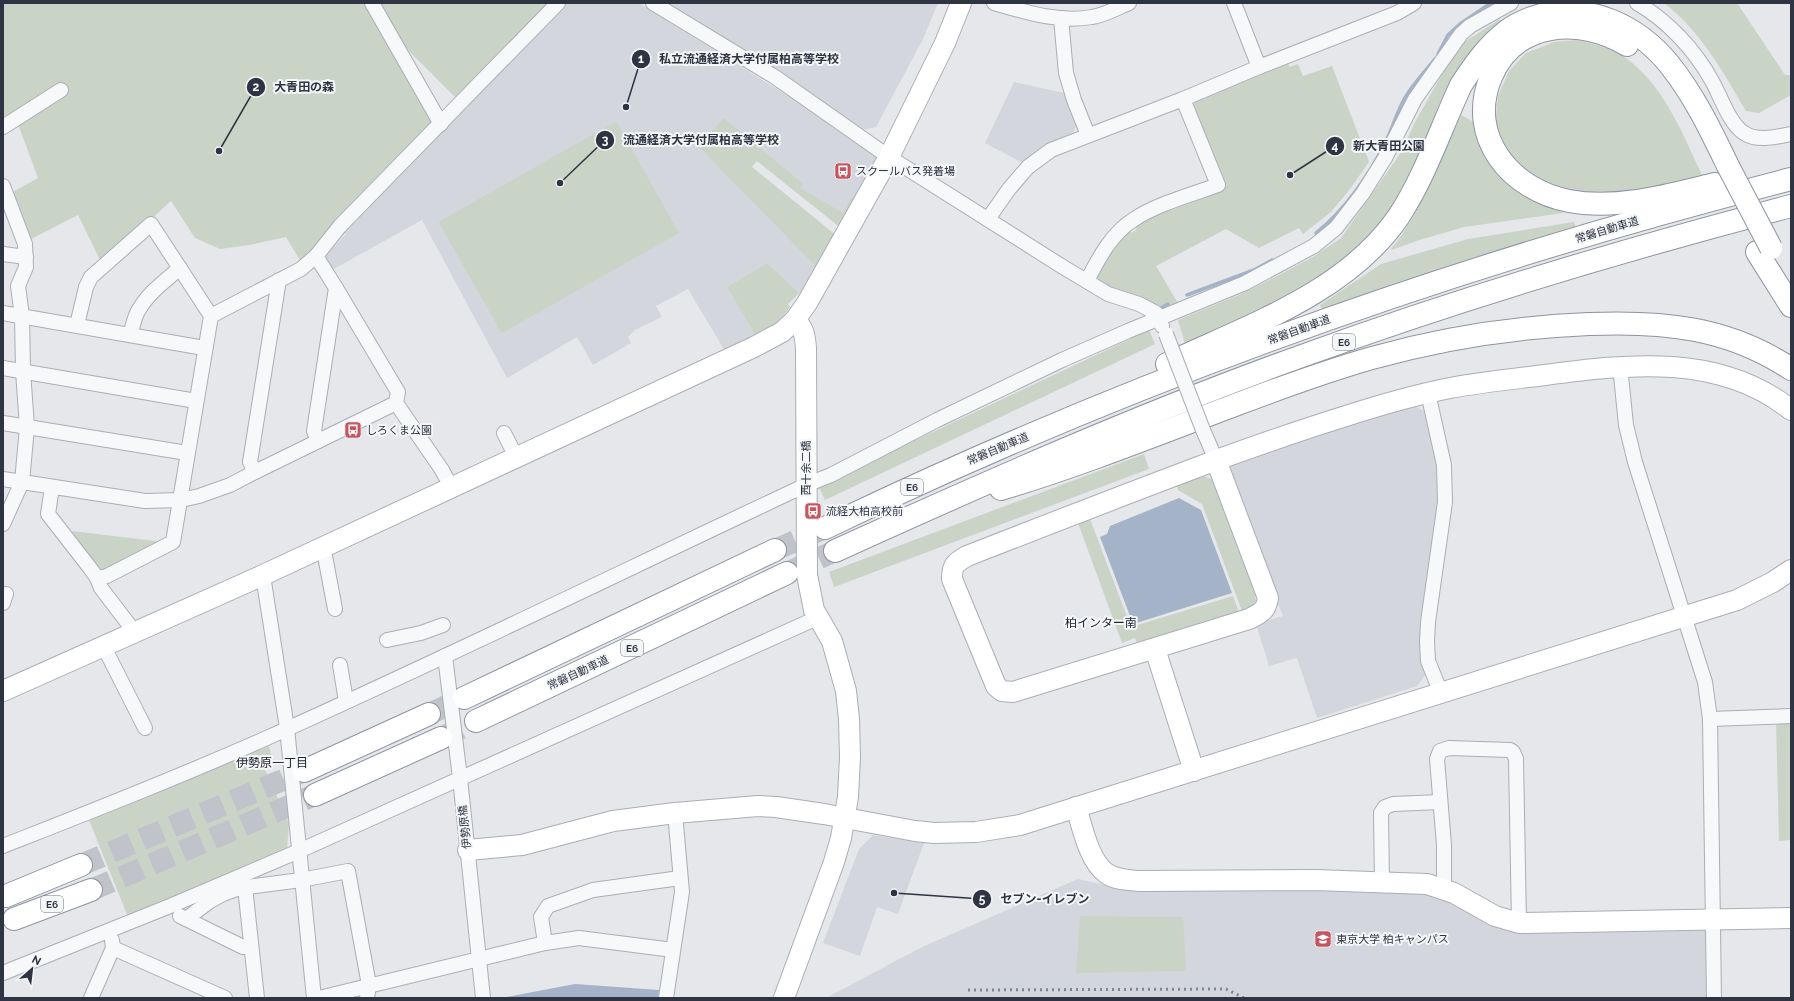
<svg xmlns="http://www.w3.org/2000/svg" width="1794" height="1001" viewBox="0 0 1794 1001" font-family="Raleway,'Noto Sans JP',sans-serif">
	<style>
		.built { fill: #d3d6dd }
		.green { fill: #c9d4c7 }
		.water { fill: #a4b3c7 }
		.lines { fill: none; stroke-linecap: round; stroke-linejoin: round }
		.stream { stroke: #a4b3c7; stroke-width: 3.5 }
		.highway-tunnel { stroke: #c0c3c9; stroke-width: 22; stroke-dasharray: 22 11; stroke-linecap: butt }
		.street-casing { stroke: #aaaeb5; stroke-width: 16 }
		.secondary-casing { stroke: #aaaeb5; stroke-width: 22 }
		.highway-casing { stroke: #8d94a0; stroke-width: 24 }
		.street { stroke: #f7f8fa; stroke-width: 14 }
		.secondary { stroke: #fff; stroke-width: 20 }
		.highway { stroke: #fff; stroke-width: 22 }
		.rail { stroke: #7f8693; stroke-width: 3; stroke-dasharray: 2 4; stroke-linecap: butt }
		.street-bridge-casing { stroke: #aaaeb5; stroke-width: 16; stroke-linecap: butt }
		.highway-bridge-casing { stroke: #8d94a0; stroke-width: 24; stroke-linecap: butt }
		.street-bridge { stroke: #f7f8fa; stroke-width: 14 }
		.highway-bridge { stroke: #fff; stroke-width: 22 }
		.labels { text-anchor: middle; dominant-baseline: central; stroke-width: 4; stroke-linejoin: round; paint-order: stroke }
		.shield { fill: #f4f6f8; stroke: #696e79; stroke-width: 1 }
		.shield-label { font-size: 10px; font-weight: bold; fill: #2e3442 }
		.poi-label { font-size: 11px; fill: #2e3442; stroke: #f4f6f8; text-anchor: start }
		.street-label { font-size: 11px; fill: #2e3442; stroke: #f4f6f8 }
		.neighbourhood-label { font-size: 12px; fill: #202533; stroke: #f4f6f8 }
		.leader { fill: none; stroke: #2e3442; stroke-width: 1.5 }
		.callout-dot { fill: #2e3442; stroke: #f4f6f8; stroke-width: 1.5 }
		.mark-label { font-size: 12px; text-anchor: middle; font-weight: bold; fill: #fff }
		.callout-label { font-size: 12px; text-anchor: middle; font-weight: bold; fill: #2e3442; stroke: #f4f6f8; stroke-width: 4; stroke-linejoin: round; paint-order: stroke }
	</style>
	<rect width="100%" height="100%" fill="#e5e7eb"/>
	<g class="built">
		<polygon points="566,3 639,3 785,94 882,157 841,228 757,161 698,145 819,270 803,297 767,263 727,287 756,337 725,351 688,289 656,306 662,317 635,330 628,337 631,343 593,365 577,337 507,378 422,220 332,270 325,256 346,234 342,230"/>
		<polygon points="663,3 938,3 923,39 876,127 862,130"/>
		<polygon points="1014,82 1064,93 1076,126 1073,134 1055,141 1037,151 1023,163 985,143"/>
		<polygon points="1411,404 1428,413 1436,446 1439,491 1429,571 1426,674 1417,686 1317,718 1297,658 1269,666 1256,624 1283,616 1226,476 1235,459"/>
		<polygon points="873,835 924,843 898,914 877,907 860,956 823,943 859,849"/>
		<polygon points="1078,879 1123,889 1203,885 1427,893 1446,896 1506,927 1702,926 1706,930 1709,998 826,998 922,947"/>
	</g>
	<g class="green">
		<polygon points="3,3 366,3 436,125 301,262 286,237 249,245 220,249 195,238 171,201 102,264 78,215 29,240 11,193 38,178 15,116 3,123"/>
		<polygon points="379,3 552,3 457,99 405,47"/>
		<path d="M1664,3H1737L1785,75H1791V95L1759,113L1746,111C1722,70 1702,33 1664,3Z"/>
		<polygon points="1500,19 1503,24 1480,43 1456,72 1441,100 1417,163 1382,225 1339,272 1243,319 1185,344 1178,320 1241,294 1277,276 1313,257 1341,238 1402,151 1415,122 1448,64 1463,43"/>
		<path d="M1577,40C1593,44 1610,47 1623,56C1664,84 1683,135 1703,177L1662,188L1599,196L1562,194L1526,179L1502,154L1495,125L1498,96L1509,71L1526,53L1554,42Z"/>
		<polygon points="1288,64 1290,67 1298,64 1303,76 1332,66 1369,162 1350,189 1331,212 1303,234 1299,228 1259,248 1226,229 1156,266 1179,305 1163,310 1099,282 1097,274 1109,252 1129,230 1132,233 1137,229 1135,226 1148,219 1224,187 1193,108 1196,100"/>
		<path d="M1461,115L1474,122C1485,173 1514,198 1563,212V213L1464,227L1416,241L1392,250L1391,248L1397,242L1415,214Z"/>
		<polygon points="724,118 803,184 800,188 843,213 851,199 855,197 841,228 757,161 752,167 837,236 819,270 698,146"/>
		<polygon points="615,122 617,123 679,233 504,332 501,332 439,223 440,221"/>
		<polygon points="1574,222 1576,228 1323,312 1320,305 1381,264 1468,239"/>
		<path d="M767,263L799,293L788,304L790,307C780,321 770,329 756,337L727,287Z"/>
		<polygon points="1149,330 1155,344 825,500 818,486"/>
		<polygon points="1144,454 1149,469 834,587 829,572"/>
		<polygon points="1197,474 1212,479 1252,579 1256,601 1251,607 1242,611 1202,504 1178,490 1176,484"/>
		<polygon points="1090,519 1131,627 1233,596 1239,613 1139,649 1135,638 1122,643 1078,523"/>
		<polygon points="72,531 164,542 105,571 96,567"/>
		<polygon points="1791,721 1791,840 1779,841 1776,722"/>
		<polygon points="269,746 272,759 264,761 265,769 289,823 287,849 128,917 89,820"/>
		<polygon points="1080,916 1183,917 1186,971 1076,973"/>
	</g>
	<g class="water">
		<polygon points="1179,498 1201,510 1232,593 1133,624 1100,537 1107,534 1110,526"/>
		<polygon points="575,984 659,990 658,998 501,998"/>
	</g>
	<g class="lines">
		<g class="stream">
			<polyline points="1438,54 1448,35 1460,24 1491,3"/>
			<path d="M1316,233C1345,210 1370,174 1386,141C1394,125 1398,107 1408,93C1416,81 1426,70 1435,59"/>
			<polyline points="1187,295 1254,270 1272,260"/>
			<polyline points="1159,309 1168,304"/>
		</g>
		<g class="highway-tunnel">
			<polyline points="775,550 823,529"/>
			<polyline points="789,572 835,551"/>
			<polyline points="429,714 464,698"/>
			<polyline points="441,738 476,721"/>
			<polyline points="81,865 304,771"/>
			<polyline points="91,890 315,795"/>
		</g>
		<defs>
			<g id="street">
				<polyline points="372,3 441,124"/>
				<polyline points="653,3 775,77 889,157 1063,267 1108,294 1139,304 1156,313 1162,326"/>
				<path d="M994,3C1025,12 1059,23 1092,17C1105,15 1117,8 1129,3"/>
				<path d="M1637,3C1668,21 1695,50 1712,81C1720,95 1730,125 1744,133C1758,142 1776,137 1791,134"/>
				<polyline points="1061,18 1066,73 1074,100 1088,135"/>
				<polyline points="1259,67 1397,13 1414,3"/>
				<polyline points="1183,99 1259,67 1234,3"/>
				<polyline points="3,127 61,90"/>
				<polyline points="3,186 25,244 26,267 18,286 22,316 23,371 27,427 22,482 3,524"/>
				<path d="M988,219L1009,189L1028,167L1051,150L1183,99L1218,185C1193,194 1154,205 1133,220C1112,233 1098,259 1087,281"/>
				<polyline points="3,254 26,257"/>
				<polyline points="316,256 336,288 398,392 396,403 442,470 451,487"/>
				<polyline points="3,313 204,348"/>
				<polyline points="211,316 301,269 316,256 340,226 558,3"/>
				<polyline points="77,325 86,287 91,277 151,224 211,316 173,542 107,576 97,578"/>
				<path d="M130,334C133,327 134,318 138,311C148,293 165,281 180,268"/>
				<polyline points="1620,366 1626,425 1635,462 1705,682 1710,719 1714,998"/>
				<polyline points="3,368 196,401"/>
				<polyline points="1428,393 1444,465 1445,502 1428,622 1427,642 1428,661 1441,693"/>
				<polyline points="3,423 187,453"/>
				<polyline points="1203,430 1216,460"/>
				<polyline points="504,433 516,457"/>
				<polyline points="318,441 314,431 336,288"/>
				<polyline points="255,472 250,462 279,280"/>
				<polyline points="3,479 145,501 181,500 199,496 230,485 255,472 396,403"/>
				<polyline points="52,487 48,514 90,568 97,578 101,588 130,626 134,633"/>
				<polyline points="321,548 325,556 335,609"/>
				<polyline points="261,576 264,582 287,728 314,998"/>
				<polyline points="3,603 6,594"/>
				<polyline points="387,640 421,633 443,625"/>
				<polyline points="104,647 145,728"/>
				<polyline points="445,656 460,778 483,998"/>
				<polyline points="340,665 346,701"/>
				<polyline points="1710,719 1791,716"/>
				<path d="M3,846C92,811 182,776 269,737C450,656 627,569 806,485L831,475L937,420L1062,360L1128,331L1245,283L1314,246L1336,228L1363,193L1385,158L1415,99L1461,34L1470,26L1511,3"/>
				<polyline points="240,879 245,887 257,998"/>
				<polyline points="1382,882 1381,813 1385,807 1393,804 1440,802"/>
				<polyline points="1444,889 1444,845 1437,759 1440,751 1449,748 1510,750 1513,752 1516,759 1519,923"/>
				<polyline points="180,916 243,947 251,947"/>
				<polyline points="186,919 210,901 223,894 240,888 301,880 348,871 369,985 367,998"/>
				<polyline points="545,943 541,917 548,906 593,890 680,878"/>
				<polyline points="113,948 225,998"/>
				<polyline points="3,973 170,906 299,851 817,618"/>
				<polyline points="91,998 113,948 112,940"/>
				<polyline points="319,998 545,943 579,938 673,950"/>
				<polyline points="666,998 682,892 675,813"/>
			</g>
			<g id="secondary">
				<path d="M1216,460L1268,598C1266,611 1261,613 1249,619L1013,692L1002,691L996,686L952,579C952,565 955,563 967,556C1049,524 1131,492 1214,461C1258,445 1301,430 1346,416C1380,405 1415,395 1450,388C1482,382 1513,379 1545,375C1628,364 1720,353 1791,410"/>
				<polyline points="1155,649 1194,771"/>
				<polyline points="3,691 261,576 754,347 782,332 795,320 807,303 889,157 945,43 961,3"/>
				<path d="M1076,807C1082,826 1089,861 1106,873C1115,880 1128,880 1139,881L1315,880L1427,884L1454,893L1495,916L1519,923L1791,918"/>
				<polyline points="468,850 522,845 613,821 675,813 758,806 776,807 824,814 915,831 934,833 976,832 1020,825 1737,600 1773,582 1791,570"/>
				<path d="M784,998L834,862L841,838L848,797L850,757L849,719L846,691L832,641L814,610L807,575L806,348C805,336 804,328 795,320"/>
			</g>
			<g id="highway">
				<path d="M1627,45C1580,16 1514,21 1491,77C1466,137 1511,190 1569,201C1617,210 1669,195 1715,184"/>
				<polyline points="1757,252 1791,306"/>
				<path d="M1167,364C1247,326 1347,293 1399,216C1425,176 1441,128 1461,85C1474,65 1488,45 1508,30C1518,23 1530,18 1541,15C1590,3 1638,26 1669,64C1694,95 1711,131 1728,166"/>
				<path d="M1001,489C1081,465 1158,434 1235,405C1280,388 1326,371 1372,358C1443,338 1515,327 1589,324C1662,321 1728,327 1791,369"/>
				<path d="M825,528C1134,379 1458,264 1791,179"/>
				<path d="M835,551C989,481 1143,413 1302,356C1462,298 1626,249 1791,206"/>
				<polyline points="464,698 775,550"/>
				<polyline points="476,721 787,573"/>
				<polyline points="304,771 429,714"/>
				<polyline points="315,795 441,738"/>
				<polyline points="6,896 81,865"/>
				<polyline points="14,919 91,890"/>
			</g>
		</defs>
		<use href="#street" class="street-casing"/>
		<use href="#secondary" class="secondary-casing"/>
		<use href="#highway" class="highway-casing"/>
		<use href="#street" class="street"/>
		<use href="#secondary" class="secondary"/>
		<use href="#highway" class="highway"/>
		<polyline class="rail" points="968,990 1226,989 1244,998"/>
		<defs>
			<polyline id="street-bridge" points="1166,334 1203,430"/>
			<polyline id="highway-bridge" points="1728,166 1771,248"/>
		</defs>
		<use href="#street-bridge" class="street-bridge-casing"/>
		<use href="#highway-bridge" class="highway-bridge-casing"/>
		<use href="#street-bridge" class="street-bridge"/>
		<use href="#highway-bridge" class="highway-bridge"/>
	</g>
	<defs>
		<symbol id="bus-square" viewBox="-11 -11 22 22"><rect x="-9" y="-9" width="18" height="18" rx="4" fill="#c35761" stroke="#f4f6f8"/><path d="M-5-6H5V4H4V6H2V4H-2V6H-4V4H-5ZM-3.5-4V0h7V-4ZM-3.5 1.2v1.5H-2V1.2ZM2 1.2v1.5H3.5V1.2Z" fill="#fff"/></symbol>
		<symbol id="university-square" viewBox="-11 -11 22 22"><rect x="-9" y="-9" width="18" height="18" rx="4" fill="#c35761" stroke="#f4f6f8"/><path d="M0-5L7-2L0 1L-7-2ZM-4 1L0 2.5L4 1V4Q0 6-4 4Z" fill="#fff"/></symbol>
	</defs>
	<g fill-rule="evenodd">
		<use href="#bus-square" x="833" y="161" width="20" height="20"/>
		<use href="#bus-square" x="343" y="420" width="20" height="20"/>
		<use href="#bus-square" x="803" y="501" width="20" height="20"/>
		<use href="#university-square" x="1313" y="929" width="20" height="20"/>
	</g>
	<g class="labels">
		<g class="shield">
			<rect x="1333" y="334" width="22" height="16" rx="3"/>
			<rect x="901" y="479" width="22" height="16" rx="3"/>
			<rect x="621" y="640" width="22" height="16" rx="3"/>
			<rect x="41" y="896" width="22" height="16" rx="3"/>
		</g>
		<g class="shield-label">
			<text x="1344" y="342">E6</text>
			<text x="912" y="487">E6</text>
			<text x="632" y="648">E6</text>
			<text x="52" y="904">E6</text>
		</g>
		<g class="poi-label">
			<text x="856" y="171">スクールバス発着場</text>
			<text x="366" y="430">しろくま公園</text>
			<text x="826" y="511">流経大柏高校前</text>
			<text x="1336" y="939">東京大学 柏キャンパス</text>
		</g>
		<g class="street-label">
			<text transform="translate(1607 230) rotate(-17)">常磐自動車道</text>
			<text transform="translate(1299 330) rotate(-20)">常磐自動車道</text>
			<text transform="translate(998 449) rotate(-23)">常磐自動車道</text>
			<text transform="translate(806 468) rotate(-90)">西十余二橋</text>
			<text transform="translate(578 673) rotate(-25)">常磐自動車道</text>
			<text transform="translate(465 827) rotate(-96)">伊勢原橋</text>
		</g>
		<g class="neighbourhood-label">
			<text x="1101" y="623">柏インター南</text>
			<text x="272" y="763">伊勢原一丁目</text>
		</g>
	</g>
	<path class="leader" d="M626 107L641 59M219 151L256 87M560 183L605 140M1290 175L1335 146M894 893L982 899"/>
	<g class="callout-dot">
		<circle cx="626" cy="107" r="4"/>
		<circle cx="219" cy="151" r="4"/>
		<circle cx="560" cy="183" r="4"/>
		<circle cx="1290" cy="175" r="4"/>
		<circle cx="894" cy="893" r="4"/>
		<circle cx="641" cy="59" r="10"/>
		<circle cx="256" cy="87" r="10"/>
		<circle cx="605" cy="140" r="10"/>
		<circle cx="1335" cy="146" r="10"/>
		<circle cx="982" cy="899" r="10"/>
	</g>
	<g class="mark-label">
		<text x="641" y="63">1</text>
		<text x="256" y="91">2</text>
		<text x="605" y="144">3</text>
		<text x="1335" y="150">4</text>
		<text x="982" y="903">5</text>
	</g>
	<g class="callout-label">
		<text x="749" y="63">私立流通経済大学付属柏高等学校</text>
		<text x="304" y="91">大青田の森</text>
		<text x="701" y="144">流通経済大学付属柏高等学校</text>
		<text x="1389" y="150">新大青田公園</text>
		<text x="1045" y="903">セブン-イレブン</text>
	</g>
	<rect width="1794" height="1001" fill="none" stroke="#2e3442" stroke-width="8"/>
	<g transform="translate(32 969) rotate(28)" stroke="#f4f6f8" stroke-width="3" paint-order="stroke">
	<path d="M0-3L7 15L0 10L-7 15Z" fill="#2e3442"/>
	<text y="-6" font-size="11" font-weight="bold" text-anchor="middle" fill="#2e3442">N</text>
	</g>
</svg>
